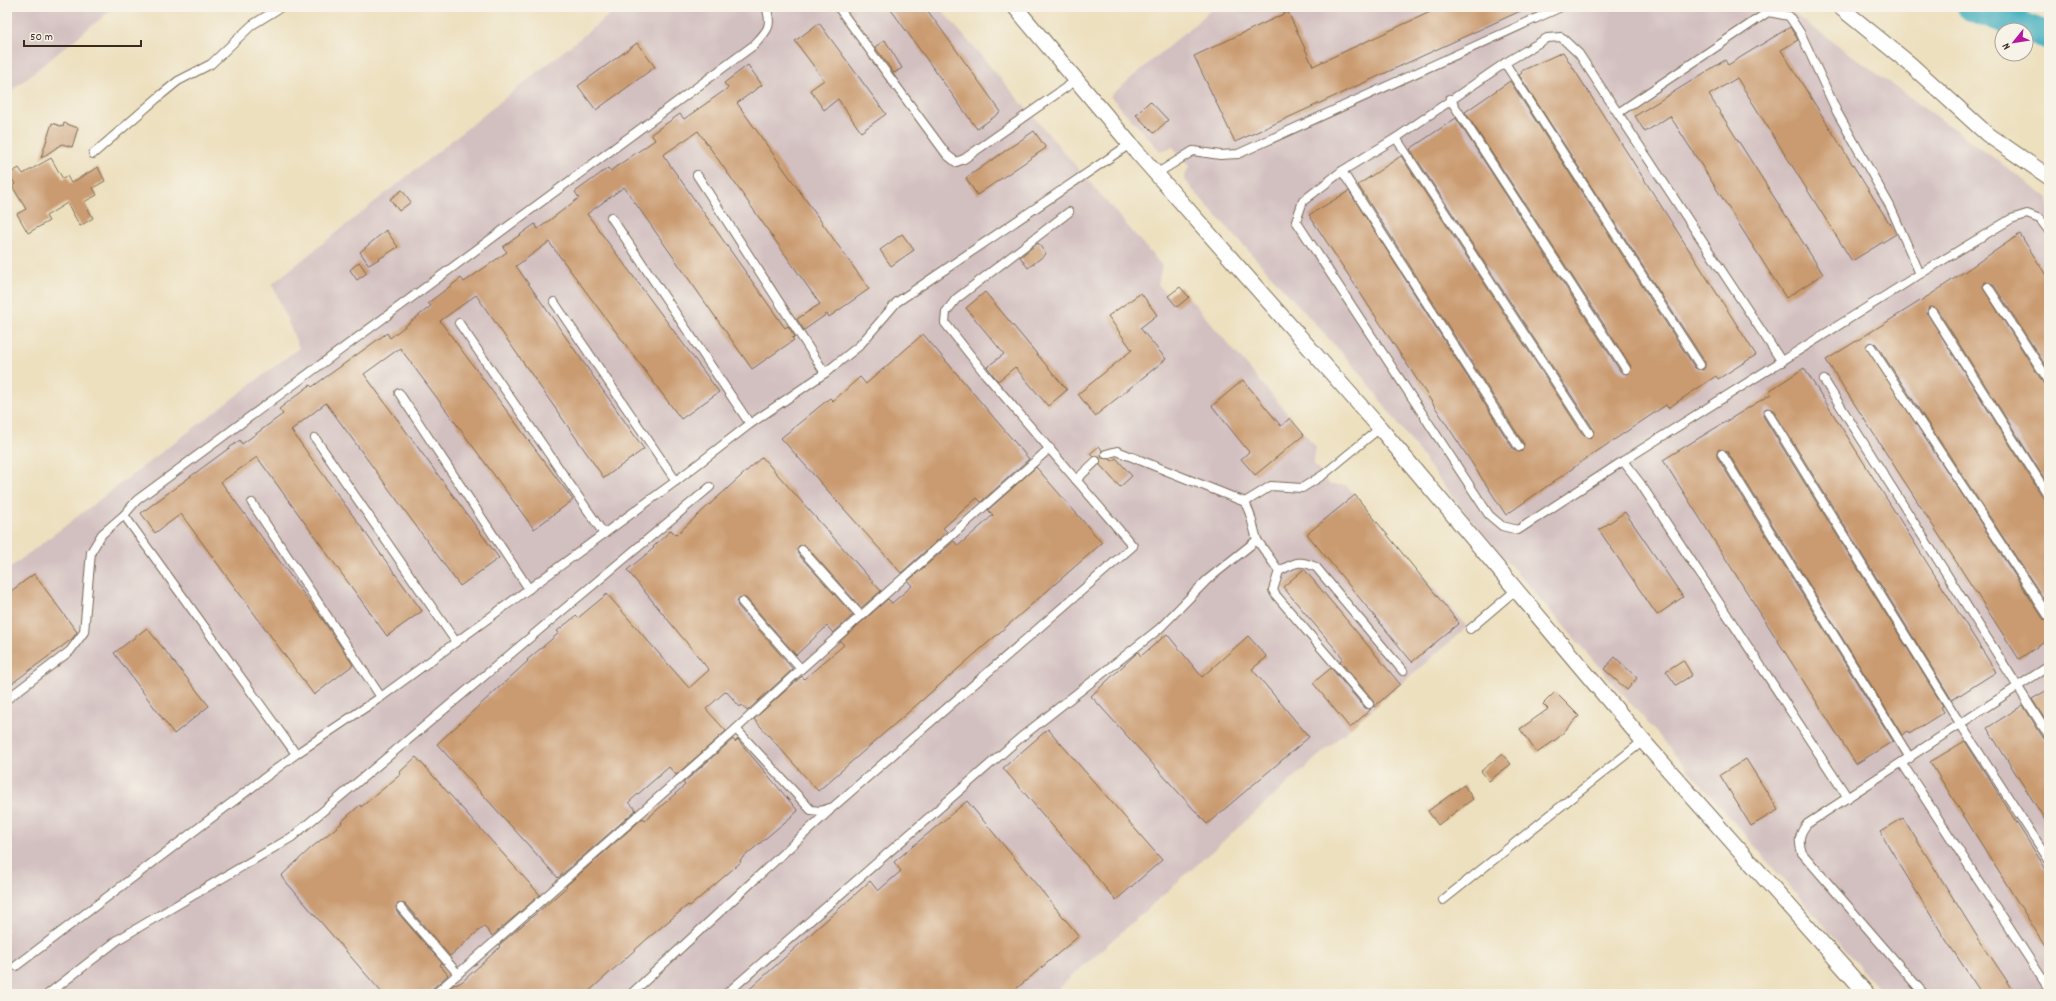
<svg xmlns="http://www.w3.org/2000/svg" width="2056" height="1001" viewBox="0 0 2056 1001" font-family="Dekko,sans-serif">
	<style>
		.industrial { fill: #d2bfc0 }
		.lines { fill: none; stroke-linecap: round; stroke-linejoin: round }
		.river { stroke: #40adbe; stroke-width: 28 }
		.building { fill: #ca9b71 }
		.service-casing { stroke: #796a56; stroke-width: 10 }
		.minor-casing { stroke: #796a56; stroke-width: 17 }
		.service { stroke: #fff; stroke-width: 8 }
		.minor { stroke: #fff; stroke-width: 15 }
	</style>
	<rect width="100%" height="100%" fill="#f7f3e8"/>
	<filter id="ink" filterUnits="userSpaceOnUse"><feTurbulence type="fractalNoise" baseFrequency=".025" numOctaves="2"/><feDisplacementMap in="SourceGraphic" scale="8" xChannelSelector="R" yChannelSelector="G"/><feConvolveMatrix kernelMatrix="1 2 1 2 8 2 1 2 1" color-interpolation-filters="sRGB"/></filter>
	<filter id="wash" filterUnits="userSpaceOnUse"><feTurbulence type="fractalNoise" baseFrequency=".012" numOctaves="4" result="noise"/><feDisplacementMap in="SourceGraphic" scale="16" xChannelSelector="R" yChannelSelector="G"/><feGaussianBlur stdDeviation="0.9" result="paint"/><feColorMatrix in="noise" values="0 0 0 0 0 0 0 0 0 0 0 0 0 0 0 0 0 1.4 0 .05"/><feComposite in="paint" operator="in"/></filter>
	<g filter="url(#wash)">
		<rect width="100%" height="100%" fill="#ede0bf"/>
		<g class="industrial">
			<polygon points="7,7 115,7 7,94"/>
			<polygon points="619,7 939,7 1162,266 1158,284 1168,296 1180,287 1316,447 1313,463 1330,485 1346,485 1467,627 1350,728 1052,994 7,994 7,570 299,348 272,284"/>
			<polygon points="1215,7 1785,7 2049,198 2049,994 1883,994 1456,502 1361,374 1193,190 1184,179 1189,166 1173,147 1160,151 1110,96"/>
		</g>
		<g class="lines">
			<polyline class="river" points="1971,7 2049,36"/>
		</g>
		<g id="blocks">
			<g class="building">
				<polygon points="889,7 925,7 1001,112 977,129"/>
				<polygon points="1441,7 1529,7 1235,142 1194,56 1288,12 1313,66"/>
				<polygon points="819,23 886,114 861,132 838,99 824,110 810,90 824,80 795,41"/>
				<polygon points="1790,27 1798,40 1781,50 1896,234 1852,261 1737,78 1709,95 1823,274 1786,298 1670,116 1645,132 1635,116 1725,60 1728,65"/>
				<polygon points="885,40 902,68 894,73 875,47"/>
				<polygon points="637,43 655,67 596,110 578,86"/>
				<polygon points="1563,52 1756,355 1718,379 1716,376 1668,408 1666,405 1596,452 1506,515 1309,215 1349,191 1514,450 1519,452 1522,451 1524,444 1358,185 1401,156 1584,436 1589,438 1592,437 1594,430 1410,149 1456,118 1621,372 1626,374 1629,373 1631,366 1465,112 1510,81 1695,368 1703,370 1705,367 1705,362 1519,75 1522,73 1521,71"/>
				<polygon points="748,65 762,85 737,103 869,289 829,317 827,314 804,330 797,319 820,304 698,131 663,155 785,328 788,326 795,337 792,338 794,340 752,369 624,187 587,214 719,392 681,419 549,242 516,266 644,449 604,478 476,295 440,321 573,500 534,529 400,348 364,374 499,558 460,586 326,403 291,430 422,611 387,636 257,457 221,482 323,620 353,665 314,695 181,514 155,533 141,513 240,440 242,444 283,414 279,409 310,385 312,387 387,333 390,338 431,306 428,303 461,278 464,282 507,252 503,247 535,224 538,229 579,198 575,192 608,168 610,171 655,140 651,134 680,114 684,119 728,88 724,83"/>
				<polygon points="1150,101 1168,120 1154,133 1136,115"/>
				<polygon points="52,123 63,127 64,123 78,128 72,147 62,144 41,158"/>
				<polygon points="1034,131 1046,148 977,195 966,178"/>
				<polygon points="51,158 63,179 67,176 71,183 98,167 105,181 93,188 97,195 84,202 93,218 80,226 67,203 46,216 49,221 28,233 17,214 26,209 12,186 15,184 9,174 19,168 23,174"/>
				<polygon points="402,190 411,202 399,211 390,199"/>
				<polygon points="386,230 398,247 369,265 360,252"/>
				<polygon points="902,234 914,250 891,266 880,250"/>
				<polygon points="2020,234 2049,280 2049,371 1993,284 1985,282 1983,288 2044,384 2049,386 2049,486 1937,309 1929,307 1927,313 2044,499 2049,501 2049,607 1876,344 1870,342 1866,347 2044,620 2049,622 2049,639 2019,659 1826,360 1933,293"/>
				<polygon points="1038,243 1046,254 1028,268 1020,257"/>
				<polygon points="359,262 367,273 357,280 350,270"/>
				<polygon points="1180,287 1189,297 1177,307 1168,296"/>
				<polygon points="985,292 1067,390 1048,406 1015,367 998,381 987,367 1004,354 966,308"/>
				<polygon points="1141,293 1157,315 1140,328 1166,359 1095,416 1078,394 1132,350 1108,316"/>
				<polygon points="923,334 1029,459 981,502 977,498 943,528 947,532 901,573 781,438 830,398 833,401 860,377 866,384"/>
				<polygon points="1804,368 1996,672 1952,700 1773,410 1768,408 1765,409 1763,416 1943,706 1941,707 1944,712 1909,734 1908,731 1902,735 1727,451 1719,449 1717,452 1717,457 1893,741 1856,764 1663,460 1771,394 1769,391"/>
				<polygon points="1243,380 1281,426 1290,418 1304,435 1255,475 1241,459 1249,452 1212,406"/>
				<polygon points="1099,446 1102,450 1101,455 1102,458 1110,459 1112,461 1116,458 1132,476 1120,487 1100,465 1100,458 1097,456 1093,457 1090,454"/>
				<polygon points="762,457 881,591 861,608 806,546 799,546 797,549 798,554 853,615 833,633 827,626 796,655 746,598 739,598 737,601 738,606 793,669 747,711 742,705 740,707 726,691 706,709 726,731 676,775 669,767 629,802 636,810 558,878 437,744 528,661 527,660 559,633 557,631 576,616 578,618 607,594 689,688 709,670 627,570 654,548 653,547 671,530 676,535"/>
				<polygon points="1036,467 1102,543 818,791 754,719 802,676 804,679 844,645 840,641 888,599 892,603 912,586 908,581 954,541 958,546 982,525 993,515 988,510"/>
				<polygon points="1355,495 1459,623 1412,662 1307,534"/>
				<polygon points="1625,512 1683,597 1657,615 1599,530"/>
				<polygon points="1304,569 1400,684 1374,707 1373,700 1340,661 1343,658 1283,587"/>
				<polygon points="34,574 77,632 72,639 7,687 7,594"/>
				<polygon points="147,628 209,706 174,734 114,653"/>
				<polygon points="1167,634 1202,677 1248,636 1267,657 1252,669 1309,737 1207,824 1091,696 1138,652 1141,656"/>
				<polygon points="1615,657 1637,678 1627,690 1604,669"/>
				<polygon points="1683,660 1692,675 1676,685 1666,671"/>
				<polygon points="1331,668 1365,708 1371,709 1350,728 1313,683"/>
				<polygon points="2049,689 2049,726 2032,699"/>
				<polygon points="1555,692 1579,716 1558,738 1537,753 1520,729 1548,709 1543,704"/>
				<polygon points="2023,705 2044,739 2049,741 2049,826 1987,728"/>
				<polygon points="1048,729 1162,860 1116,900 1003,768"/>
				<polygon points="733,739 735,742 738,739 739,741 798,811 740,860 741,862 690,906 688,905 647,939 586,994 443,994 455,984 456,985 463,981 500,947 499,945 567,887 566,886 643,818 645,820 648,818 685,785 683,783"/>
				<polygon points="1965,741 2049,874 2049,952 1930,762"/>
				<polygon points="1502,754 1511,764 1489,781 1481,771"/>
				<polygon points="416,757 540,895 492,936 484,926 450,956 405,904 398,904 396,907 397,912 442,963 440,965 448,975 431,990 430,994 383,994 281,876 311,848 342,823 341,822 360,805 361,807 401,774 400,772"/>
				<polygon points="1746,759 1778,810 1751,826 1720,775"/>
				<polygon points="1464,785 1473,799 1438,825 1428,811"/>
				<polygon points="967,801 1079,936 1010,994 744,994 870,881 878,891 901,871 894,862"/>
				<polygon points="1903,818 1980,941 2016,994 1982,994 1944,937 1880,832"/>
			</g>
		</g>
	</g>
	<g filter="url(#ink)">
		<use href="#blocks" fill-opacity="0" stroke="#796a56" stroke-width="1"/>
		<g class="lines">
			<defs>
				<g id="service">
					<path d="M766,7C773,27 767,31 754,45L137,500L124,515L296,754L381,697L676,481L750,424L825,373L859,346L897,302L1130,144"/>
					<polyline points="838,7 947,155 956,162 964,159 1075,81"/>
					<polyline points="1505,63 1700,365"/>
					<polyline points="1450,99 1626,369"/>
					<polyline points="1618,113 1768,12 1789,16 1801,34 1837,112 1890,206 1920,274"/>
					<polyline points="1396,138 1589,433"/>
					<polyline points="93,154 162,94 178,81 211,64 252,25 281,7"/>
					<polyline points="1342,171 1519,447"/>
					<polyline points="1156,174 1193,151 1220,155 1238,154 1561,7"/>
					<polyline points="697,175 825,373"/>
					<polyline points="611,217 750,424"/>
					<polyline points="1988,287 2049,381"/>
					<polyline points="554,302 676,481"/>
					<polyline points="1932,312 2049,496"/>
					<polyline points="459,323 604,534"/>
					<polyline points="1871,347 2049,617"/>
					<polyline points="1824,380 2049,736"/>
					<polyline points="399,393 529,589"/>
					<polyline points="1768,413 1961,725 2049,860"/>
					<polyline points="315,438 456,642"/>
					<polyline points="1106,454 1117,451 1245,502"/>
					<polyline points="1722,454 1910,758"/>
					<polyline points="1623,461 1518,530 1502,526 1489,515 1296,221 1303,201 1342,171 1396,138 1505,63 1547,38 1561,37 1579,54 1782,362"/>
					<polyline points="1076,480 1096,461"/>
					<polyline points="252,503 381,697"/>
					<polyline points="1257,540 1279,571 1273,590 1275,594 1369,704"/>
					<polyline points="802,550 861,616"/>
					<path d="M1279,571C1295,563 1298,559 1316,567L1403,671"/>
					<polyline points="742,602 801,669"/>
					<polyline points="1470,629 1517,589"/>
					<polyline points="7,699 70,651 84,632 91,552 102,534 124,515"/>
					<polyline points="736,729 801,669 1050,448"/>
					<polyline points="1902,763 2049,989"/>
					<polyline points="1848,798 1640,483 1623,461 1920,274 2011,219 2027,214 2040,219 2049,231"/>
					<polyline points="1443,900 1643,741"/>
					<polyline points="401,908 458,974"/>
					<polyline points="16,966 296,754"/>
					<polyline points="48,994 119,939 292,837 710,487"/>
					<polyline points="435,994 736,729 811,810 820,811 833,807 1133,546 986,375 945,323 946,312 956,299 1069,212"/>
					<polyline points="631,994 830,810"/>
					<polyline points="726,994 1020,738 1159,629 1207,580 1257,540 1250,514 1245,502 1271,486 1302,488 1323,475 1380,428"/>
					<path d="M1924,994L1802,853C1798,841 1799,834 1807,824L2049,666"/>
				</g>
				<g id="minor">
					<polyline points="1015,7 1130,144 1380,428 1643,741 1867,994"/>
					<polyline points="1840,7 1910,64 1987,134 2049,177"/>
				</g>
			</defs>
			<use href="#service" class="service-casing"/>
			<use href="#minor" class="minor-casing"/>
			<use href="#service" class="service"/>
			<use href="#minor" class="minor"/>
		</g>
	</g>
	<rect width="2056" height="1001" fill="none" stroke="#f7f3e8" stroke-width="24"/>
	<g transform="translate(2014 42) rotate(240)"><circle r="19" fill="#f7f3e8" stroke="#aca397"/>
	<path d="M0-3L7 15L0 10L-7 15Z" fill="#b5179e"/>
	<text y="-6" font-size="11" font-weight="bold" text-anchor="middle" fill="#3b2a1e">N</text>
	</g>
	<path d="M24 40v6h117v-6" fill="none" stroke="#3b2a1e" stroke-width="2"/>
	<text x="30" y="40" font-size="12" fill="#3b2a1e" stroke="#f7f3e8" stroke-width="3" paint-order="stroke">50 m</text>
</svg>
